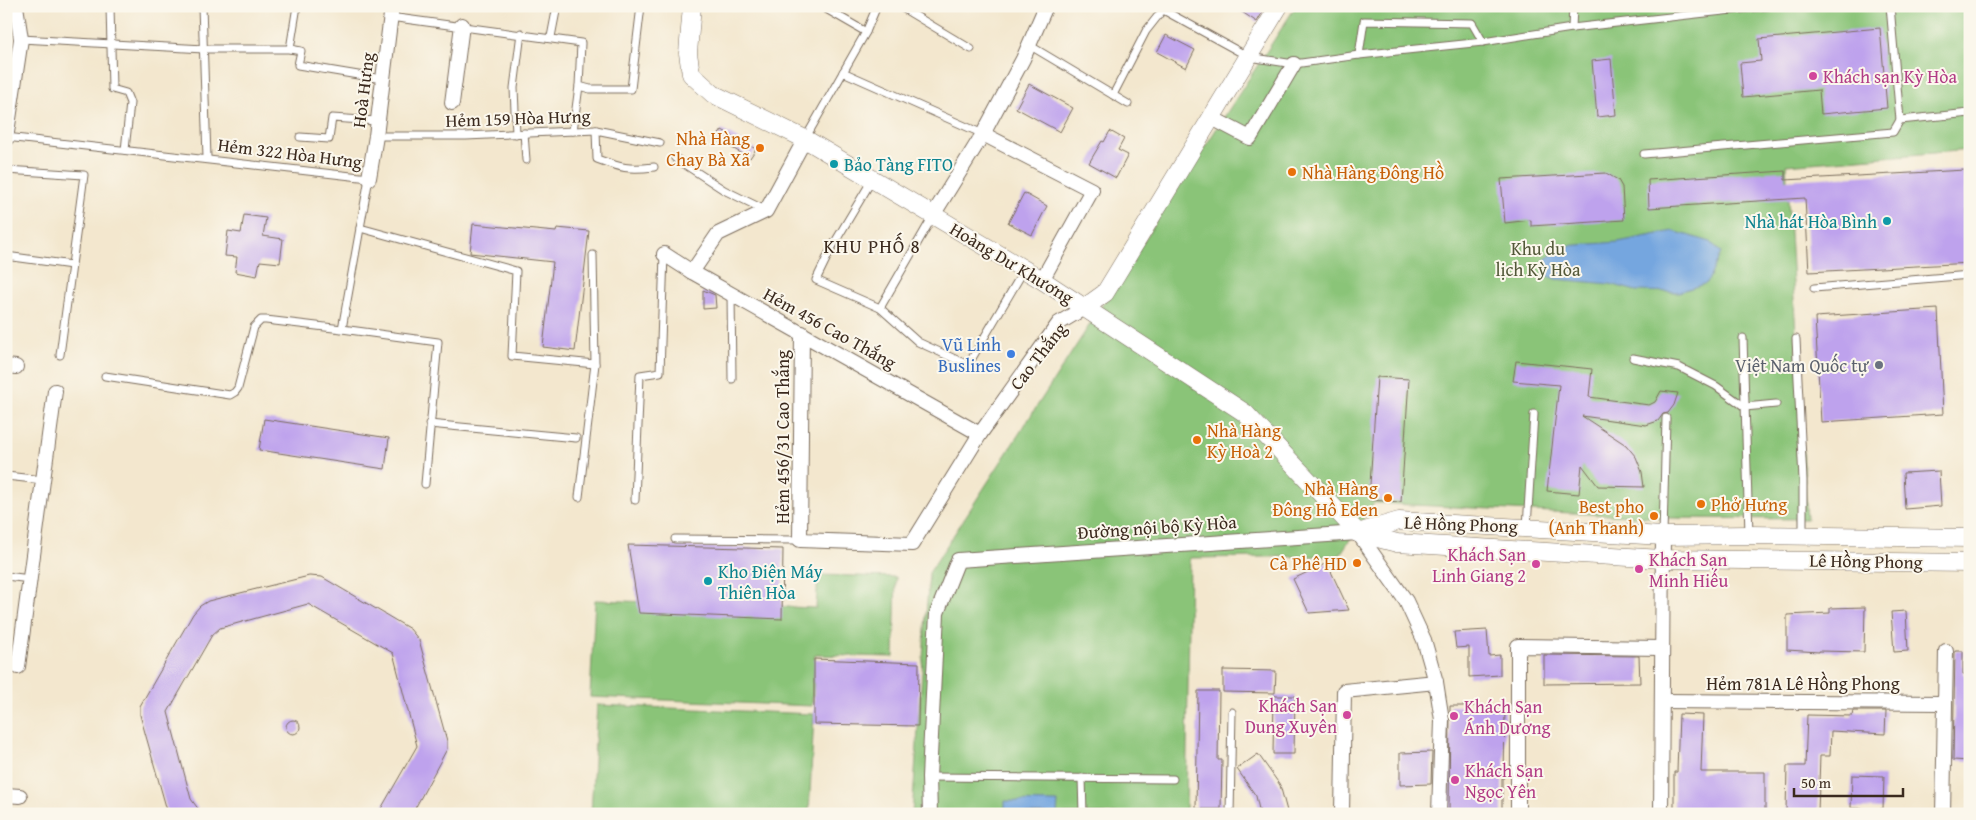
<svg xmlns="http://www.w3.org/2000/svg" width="1976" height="820" viewBox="0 0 1976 820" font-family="'Gentium Book Plus',serif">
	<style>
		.green { fill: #8ac478; stroke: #62774b }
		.water { fill: #74a6df; stroke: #58687e }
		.building { fill: #bea2ed }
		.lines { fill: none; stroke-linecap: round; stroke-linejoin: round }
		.service-casing { stroke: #7b6c5c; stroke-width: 9 }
		.minor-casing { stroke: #7b6c5c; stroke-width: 16 }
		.tertiary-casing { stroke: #7b6c5c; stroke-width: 19 }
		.service { stroke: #fff; stroke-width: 7 }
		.minor { stroke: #fff; stroke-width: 14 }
		.tertiary { stroke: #fff; stroke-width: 18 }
		.hotel-dot { fill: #d1479c; stroke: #fbf7ec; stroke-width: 2 }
		.food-dot { fill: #e8710a; stroke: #fbf7ec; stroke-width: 2 }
		.culture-dot { fill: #0f9aa8; stroke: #fbf7ec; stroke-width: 2 }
		.shop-dot { fill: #3f7fe0; stroke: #fbf7ec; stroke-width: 2 }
		.worship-dot { fill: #6b7280; stroke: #fbf7ec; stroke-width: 2 }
		.labels { text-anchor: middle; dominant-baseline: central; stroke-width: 4; stroke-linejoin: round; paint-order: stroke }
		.hotel-label { font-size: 18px; fill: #b23c85; stroke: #fbf7ec; text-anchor: start }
		.street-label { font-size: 18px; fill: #3b2a1e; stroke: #fbf7ec }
		.food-label { font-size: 18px; fill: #c56008; stroke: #fbf7ec; text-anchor: end }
		.culture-label { font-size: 18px; fill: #0d838f; stroke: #fbf7ec; text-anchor: start }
		.park-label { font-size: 18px; fill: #535839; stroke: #fbf7ec }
		.shop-label { font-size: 18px; fill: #366cbe; stroke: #fbf7ec; text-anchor: end }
		.worship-label { font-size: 18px; fill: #5b616d; stroke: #fbf7ec; text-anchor: end }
		.neighbourhood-label { font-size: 19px; letter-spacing: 1px; fill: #3b2a1e; stroke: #fbf7ec }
	</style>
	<rect width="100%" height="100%" fill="#fbf7ec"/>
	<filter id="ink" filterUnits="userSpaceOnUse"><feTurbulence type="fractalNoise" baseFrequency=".02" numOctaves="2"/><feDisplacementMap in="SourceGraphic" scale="10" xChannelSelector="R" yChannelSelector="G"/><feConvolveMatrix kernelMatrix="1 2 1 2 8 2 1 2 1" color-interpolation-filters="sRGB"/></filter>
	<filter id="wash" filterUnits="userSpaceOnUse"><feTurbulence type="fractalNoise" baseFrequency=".0096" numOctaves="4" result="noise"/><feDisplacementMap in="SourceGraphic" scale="20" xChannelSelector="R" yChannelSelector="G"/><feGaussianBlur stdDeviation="1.12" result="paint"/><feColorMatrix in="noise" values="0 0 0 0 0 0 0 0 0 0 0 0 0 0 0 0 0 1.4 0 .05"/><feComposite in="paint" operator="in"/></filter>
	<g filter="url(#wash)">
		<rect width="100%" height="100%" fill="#f3e7ce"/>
		<g class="green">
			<polygon points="1296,6 1970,6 1970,150 1786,165 1807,519 1669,518 1374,503 1339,556 1190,558 1186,814 912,814 929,573"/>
			<polygon points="818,575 896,577 894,657 815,655 812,706 590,697 595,600 816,608"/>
			<polygon points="597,705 814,714 809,814 591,814"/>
		</g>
		<g class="water">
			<polygon points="1673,231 1711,242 1721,253 1707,283 1679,292 1636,291 1610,284 1555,279 1544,274 1543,261 1563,246 1618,242"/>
			<polygon points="1005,801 1058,802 1057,814 1005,814"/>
		</g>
		<g id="blocks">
			<g class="building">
				<polygon points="1233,6 1266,6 1257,22"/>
				<polygon points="1880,28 1887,108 1821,114 1819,90 1743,97 1740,63 1761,61 1759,39"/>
				<polygon points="1166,35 1195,50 1186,68 1157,52"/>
				<polygon points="1611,59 1616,115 1597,117 1592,61"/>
				<polygon points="1029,84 1073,108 1060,132 1016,108"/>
				<polygon points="722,130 756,149 750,158 716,139"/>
				<polygon points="1110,131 1124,139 1118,150 1128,155 1116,178 1089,163 1102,141 1104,142"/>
				<polygon points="1965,170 1970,263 1809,272 1805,198 1649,208 1648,180 1785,171 1785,180"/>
				<polygon points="1606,173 1618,180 1622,187 1624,220 1531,226 1531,220 1505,223 1501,179"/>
				<polygon points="1024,193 1047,206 1032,235 1008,223"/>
				<polygon points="244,215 266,218 263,236 283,239 280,263 260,261 257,276 235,272 237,257 225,256 228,231 241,233"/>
				<polygon points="473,224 556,232 557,228 589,231 575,351 543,347 553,262 470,253"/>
				<polygon points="703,290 715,295 716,308 703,309"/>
				<polygon points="1938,309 1943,414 1821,422 1815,317"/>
				<polygon points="1516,361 1592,369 1589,397 1649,405 1655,402 1661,391 1678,393 1674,405 1668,413 1663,414 1658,421 1646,425 1582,416 1626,445 1636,457 1642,472 1644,487 1598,486 1582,465 1579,494 1547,491 1559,385 1513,381"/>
				<polygon points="1377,377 1409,379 1401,502 1369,500"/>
				<polygon points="264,419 389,438 385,469 259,450"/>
				<polygon points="1939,471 1941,506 1905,509 1903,473"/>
				<polygon points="628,545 783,549 782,619 639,613"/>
				<polygon points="1327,563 1349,610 1309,613 1293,579"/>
				<polygon points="309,576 322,577 410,629 419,640 447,741 447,749 412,814 378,814 417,746 393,653 308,604 220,628 212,635 168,712 191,799 202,814 168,814 140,715 140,706 193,614 200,606 208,601"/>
				<polygon points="1865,607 1864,652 1819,651 1819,652 1787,650 1787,615 1830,613 1830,608"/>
				<polygon points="1906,611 1908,651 1894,652 1891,612"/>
				<polygon points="1487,630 1489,656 1500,655 1500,675 1469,677 1469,647 1456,648 1454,632"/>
				<polygon points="1955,651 1963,651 1963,674 1970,674 1970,761 1953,760"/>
				<polygon points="1544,655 1639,656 1640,683 1544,684"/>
				<polygon points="814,659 919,663 918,726 814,724"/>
				<polygon points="1223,670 1276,671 1275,693 1223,692"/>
				<polygon points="1198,691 1219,691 1218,760 1222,760 1221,809 1196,809"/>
				<polygon points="1274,696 1295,696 1294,754 1273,754"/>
				<polygon points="1450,706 1505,706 1504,778 1502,778 1502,814 1449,814"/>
				<polygon points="1853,711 1886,711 1885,734 1831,731 1830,756 1820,756 1818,812 1786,811 1787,766 1805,766 1807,715 1852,716"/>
				<polygon points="1679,714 1703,715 1701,772 1765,772 1765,814 1674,814 1674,772 1677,772"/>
				<circle cx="293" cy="727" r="7"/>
				<polygon points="1432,752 1431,784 1400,785 1400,753"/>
				<polygon points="1258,754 1280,785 1287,811 1276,814 1260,814 1256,796 1237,769"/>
				<polygon points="1852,775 1884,776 1883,809 1851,808"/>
			</g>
		</g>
	</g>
	<g filter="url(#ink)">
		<use href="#blocks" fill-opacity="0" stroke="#7b6c5c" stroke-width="1"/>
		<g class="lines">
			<defs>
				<g id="service">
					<polyline points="110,6 112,89 126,93 130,103 125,150"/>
					<polyline points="202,6 207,158"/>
					<polyline points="370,6 391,9"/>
					<polyline points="899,6 971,49"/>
					<polyline points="1156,6 1249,57 1294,64 1359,55 1483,42 1572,28 1768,6"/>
					<polyline points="1890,6 1900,120"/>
					<polyline points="390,17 581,43 579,86 590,89 631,89 641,6"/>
					<polyline points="1572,28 1573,6"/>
					<polyline points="866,32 877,6"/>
					<polyline points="551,37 557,6"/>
					<polyline points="21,39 204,49 290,49 301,51 298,65 382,79"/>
					<polyline points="1029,45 1128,104"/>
					<polyline points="290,49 297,6"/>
					<polyline points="1359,55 1364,21 1472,23 1483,42"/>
					<polyline points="843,72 983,134"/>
					<polyline points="1113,95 1146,31 1165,7"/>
					<path d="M596,130L597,159C621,168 628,170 654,167"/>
					<polyline points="573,131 579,86"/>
					<polyline points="524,133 526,160"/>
					<polyline points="516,134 514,88 521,33"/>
					<polyline points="376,136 466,136 596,130 660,143"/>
					<polyline points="6,137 369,178 342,329 438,342 425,484"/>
					<polyline points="300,137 329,139 332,118 377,121"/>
					<polyline points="805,139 866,32 821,6"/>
					<polyline points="1644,154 1893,132 1900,120 1970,113"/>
					<polyline points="675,158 724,190 765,210"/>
					<polyline points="6,170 84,175 60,355"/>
					<polyline points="872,180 832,247 816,280 880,308"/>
					<polyline points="933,216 880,308 918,342 968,365 1024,270"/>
					<polyline points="360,228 516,271 512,356 595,364 593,255"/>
					<polyline points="6,256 72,265"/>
					<polyline points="1814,288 1970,275"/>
					<polyline points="731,294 732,379"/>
					<polyline points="1743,338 1749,534"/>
					<polyline points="1796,339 1803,480 1803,536"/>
					<polyline points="1633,358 1679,367 1716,386 1745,407 1776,404"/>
					<polyline points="105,376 230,395 235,392 238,388 254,327 261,320 266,320 342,329"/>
					<polyline points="429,424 576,438"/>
					<polyline points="6,476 43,480"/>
					<polyline points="579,497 595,364"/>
					<polyline points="635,500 640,375 660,372 664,254"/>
					<polyline points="1527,527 1534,414"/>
					<polyline points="1663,535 1666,418"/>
					<polyline points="675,539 800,540"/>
					<polyline points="6,576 30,579"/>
					<polyline points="6,666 18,667"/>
					<polyline points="929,777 1173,779"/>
					<polyline points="1082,778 1083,814"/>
					<polyline points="1230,814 1232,712"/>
				</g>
				<g id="minor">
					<polyline points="452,103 462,25"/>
					<polyline points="1212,118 1250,138 1294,64"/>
					<polyline points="983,134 1092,190 1042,280"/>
					<polyline points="6,139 21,39 16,6"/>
					<polyline points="369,178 376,136 392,6"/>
					<polyline points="933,215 983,134 1023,59 1046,6"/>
					<polyline points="664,254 692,272 980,434"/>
					<polyline points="692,272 718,234 766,211 805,139"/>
					<polyline points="802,333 800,540 912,544 980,434 1059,323 1084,308"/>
					<polyline points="6,366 16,367"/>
					<polyline points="18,667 55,391"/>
					<polyline points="1662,701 1944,703"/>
					<polyline points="6,795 20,796"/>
					<polyline points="930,814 929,777 937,613 958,560 1358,533 1406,601 1424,640 1436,682 1442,720 1439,814"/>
					<polyline points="1342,814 1344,691 1436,682"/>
					<polyline points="1518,814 1518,646 1661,648"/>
					<polyline points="1661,814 1663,536"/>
					<polyline points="1943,814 1946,651"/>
				</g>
				<g id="tertiary">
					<polyline points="692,6 688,53 691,74 713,94 805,139 1042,280 1245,413 1358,533"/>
					<polyline points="1084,308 1105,293 1279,6"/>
					<polyline points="1358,533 1399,521 1663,536 1749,535 1970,538"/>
					<polyline points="1358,533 1397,543 1662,559 1970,563"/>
				</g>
			</defs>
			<use href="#service" class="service-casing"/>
			<use href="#minor" class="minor-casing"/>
			<use href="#tertiary" class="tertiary-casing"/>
			<use href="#service" class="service"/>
			<use href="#minor" class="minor"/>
			<use href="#tertiary" class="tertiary"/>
		</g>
	</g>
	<g class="hotel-dot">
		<circle cx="1813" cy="76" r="5"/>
		<circle cx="1536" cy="564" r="5"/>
		<circle cx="1639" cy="569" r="5"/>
		<circle cx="1347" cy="715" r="5"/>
		<circle cx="1454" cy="716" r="5"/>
		<circle cx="1455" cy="780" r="5"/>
	</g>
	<g class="food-dot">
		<circle cx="760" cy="148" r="5"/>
		<circle cx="1292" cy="172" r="5"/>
		<circle cx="1197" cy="440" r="5"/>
		<circle cx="1388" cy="498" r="5"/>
		<circle cx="1701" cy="504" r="5"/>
		<circle cx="1654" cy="516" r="5"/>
		<circle cx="1357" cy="563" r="5"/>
	</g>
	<g class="culture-dot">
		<circle cx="834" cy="164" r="5"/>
		<circle cx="1887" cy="221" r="5"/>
		<circle cx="708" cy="581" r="5"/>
	</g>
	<circle class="shop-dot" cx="1011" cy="354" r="5"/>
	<circle class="worship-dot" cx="1879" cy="365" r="5"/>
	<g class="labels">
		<g class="hotel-label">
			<text x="1823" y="76">Khách sạn Kỳ Hòa</text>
			<text x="1526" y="554" text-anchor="end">Khách Sạn<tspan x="1526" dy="21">Linh Giang 2</tspan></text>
			<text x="1649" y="559">Khách Sạn<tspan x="1649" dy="21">Minh Hiếu</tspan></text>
			<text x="1337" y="705" text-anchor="end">Khách Sạn<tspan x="1337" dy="21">Dung Xuyên</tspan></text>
			<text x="1464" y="706">Khách Sạn<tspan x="1464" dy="21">Ánh Dương</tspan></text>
			<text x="1465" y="770">Khách Sạn<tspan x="1465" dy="21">Ngọc Yên</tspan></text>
		</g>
		<g class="street-label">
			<text transform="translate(363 90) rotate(-83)">Hoà Hưng</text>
			<text transform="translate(518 118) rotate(-2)">Hẻm 159 Hòa Hưng</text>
			<text transform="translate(290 153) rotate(7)">Hẻm 322 Hòa Hưng</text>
			<text transform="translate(1012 263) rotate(31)">Hoàng Dư Khương</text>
			<text transform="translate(830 328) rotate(29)">Hẻm 456 Cao Thắng</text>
			<text transform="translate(1038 356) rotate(-52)">Cao Thắng</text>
			<text transform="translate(782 437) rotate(-90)">Hẻm 456/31 Cao Thắng</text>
			<text transform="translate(1461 524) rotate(2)">Lê Hồng Phong</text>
			<text transform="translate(1157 527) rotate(-4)">Đường nội bộ Kỳ Hòa</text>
			<text transform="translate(1866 561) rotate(1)">Lê Hồng Phong</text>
			<text x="1803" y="683">Hẻm 781A Lê Hồng Phong</text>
		</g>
		<g class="food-label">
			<text x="750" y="138">Nhà Hàng<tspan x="750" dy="21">Chay Bà Xã</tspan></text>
			<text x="1302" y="172" text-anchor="start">Nhà Hàng Đông Hồ</text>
			<text x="1207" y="430" text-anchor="start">Nhà Hàng<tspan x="1207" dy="21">Kỳ Hoà 2</tspan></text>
			<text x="1378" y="488">Nhà Hàng<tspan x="1378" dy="21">Đông Hồ Eden</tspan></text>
			<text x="1711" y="504" text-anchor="start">Phở Hưng</text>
			<text x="1644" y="506">Best pho<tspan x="1644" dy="21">(Anh Thanh)</tspan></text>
			<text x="1347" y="563">Cà Phê HD</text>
		</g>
		<g class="culture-label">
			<text x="844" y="164">Bảo Tàng FITO</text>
			<text x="1877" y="221" text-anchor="end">Nhà hát Hòa Bình</text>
			<text x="718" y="571">Kho Điện Máy<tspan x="718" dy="21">Thiên Hòa</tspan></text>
		</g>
		<g class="park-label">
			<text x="1538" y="248">Khu du<tspan x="1538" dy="21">lịch Kỳ Hòa</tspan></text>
		</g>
		<g class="shop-label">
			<text x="1001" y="344">Vũ Linh<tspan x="1001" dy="21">Buslines</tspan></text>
		</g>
		<g class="worship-label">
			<text x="1869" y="365">Việt Nam Quốc tự</text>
		</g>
		<g class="neighbourhood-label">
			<text x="872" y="246">KHU PHỐ 8</text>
		</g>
	</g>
	<rect width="1976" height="820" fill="none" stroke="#fbf7ec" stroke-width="25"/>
	<path d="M1794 788v8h109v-8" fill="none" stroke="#3b2a1e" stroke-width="2.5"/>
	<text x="1801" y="788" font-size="15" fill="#3b2a1e" stroke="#fbf7ec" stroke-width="4" paint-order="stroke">50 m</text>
</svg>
